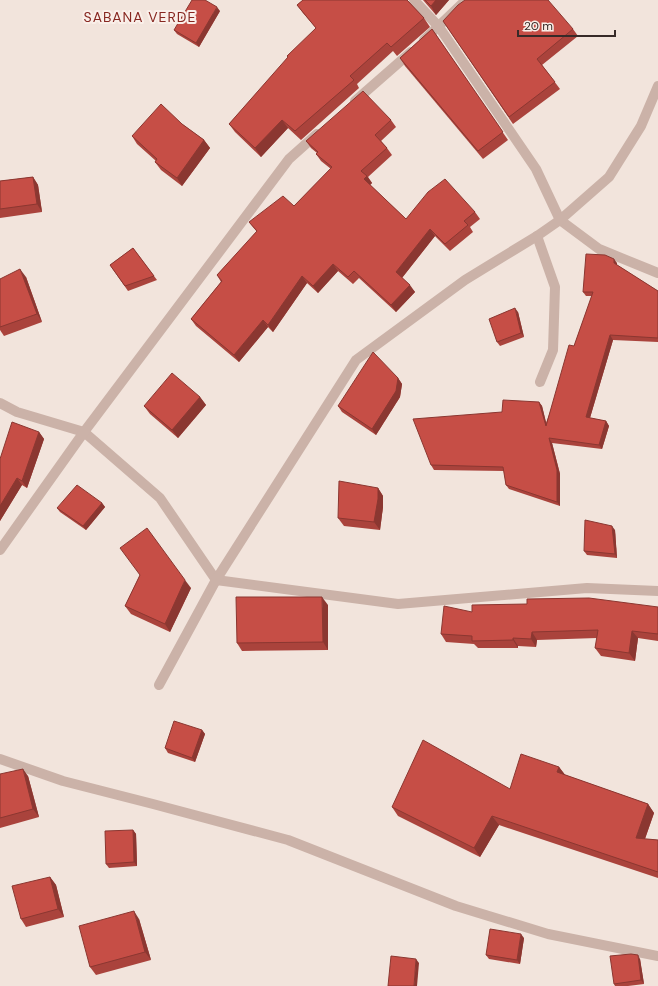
<svg xmlns="http://www.w3.org/2000/svg" width="658" height="986" viewBox="0 0 658 986" font-family="'DM Sans',sans-serif">
	<style>
		.lines { fill: none; stroke-linecap: round; stroke-linejoin: round }
		.minor { stroke: #cbb2a8; stroke-width: 10 }
		.wall { fill: #aa433c }
		.shaded-wall { fill: #8b3731 }
		.building { fill: #c64e46; stroke: #8b3731 }
		.labels { text-anchor: middle; dominant-baseline: central; stroke-width: 4; stroke-linejoin: round; paint-order: stroke }
		.neighbourhood-label { font-size: 14px; letter-spacing: 1px; fill: #872721; stroke: #faefe9 }
	</style>
	<rect width="100%" height="100%" fill="#f2e4dc"/>
	<g class="lines">
		<g class="minor">
			<polyline points="414,0 439,27 536,169 560,220 599,249 658,273"/>
			<polyline points="424,40 466,0"/>
			<polyline points="355,101 411,52"/>
			<polyline points="537,236 555,287 553,350 540,382"/>
			<polyline points="0,403 17,412 84,432 160,498 216,580 398,604 587,588 658,591"/>
			<polyline points="0,550 84,432 289,159 317,134"/>
			<polyline points="159,685 216,580 356,360 465,280 537,236 560,220 609,177 641,126 658,86"/>
			<polyline points="0,759 63,781 153,804 288,840 456,906 548,934 658,956"/>
		</g>
	</g>
	<g class="wall">
		<polygon points="303,0 408,0 408,1 424,18 430,27 397,56 393,51 357,84 359,88 301,140 288,128 261,157 235,132 229,124 316,28 303,13 297,5"/>
		<polygon points="423,0 449,0 436,15"/>
		<polygon points="220,11 199,47 177,34 174,30"/>
		<polygon points="443,21 573,29 578,36 542,65 560,89 513,124"/>
		<polygon points="432,29 508,140 483,159 405,66 400,58"/>
		<polygon points="391,120 396,127 381,141 387,148 392,155 368,177 372,183 370,185 406,219 475,212 480,219 470,227 473,232 450,251 435,236 402,278 415,292 396,312 359,278 353,284 338,271 318,293 307,283 273,332 268,327 239,362 196,326 191,319 221,282 217,275 257,232 249,222 294,206 331,169 321,161 316,154 317,153 311,148 306,141"/>
		<polygon points="182,124 204,140 210,148 182,186 161,170 155,162 156,161 137,144 132,136"/>
		<polygon points="33,177 38,185 42,212 0,218 0,181"/>
		<polygon points="133,248 157,280 128,291 110,265"/>
		<polygon points="617,263 617,265 658,291 658,342 613,340 590,418 606,421 609,426 602,449 552,443 560,474 560,506 509,489 506,485 504,471 434,470 431,465 502,412 539,402 542,406 546,423 574,346 592,296 586,296 583,292"/>
		<polygon points="26,277 42,322 4,336 0,330 0,279"/>
		<polygon points="518,312 524,337 500,346 497,342"/>
		<polygon points="398,378 402,384 400,397 376,435 342,412 338,406"/>
		<polygon points="200,397 206,405 178,438 150,414 144,406"/>
		<polygon points="39,432 44,439 27,488 22,485 0,521 0,459"/>
		<polygon points="378,488 383,496 383,507 380,530 344,526 338,518"/>
		<polygon points="102,503 105,507 86,530 60,512 57,508"/>
		<polygon points="615,530 617,558 587,555 584,551"/>
		<polygon points="140,575 191,588 170,632 131,614 125,606"/>
		<polygon points="328,605 328,650 242,651 237,643"/>
		<polygon points="658,607 658,641 638,638 635,661 601,656 595,648 597,638 537,640 536,647 518,646 518,648 478,648 474,644 446,642 441,634 472,612"/>
		<polygon points="202,730 205,734 195,762 168,753 165,748"/>
		<polygon points="559,767 565,775 648,804 654,813 645,839 658,840 658,878 499,825 480,857 398,816 392,807 510,789"/>
		<polygon points="0,774 28,776 39,817 0,828"/>
		<polygon points="133,830 136,834 137,866 109,868 106,864"/>
		<polygon points="50,877 56,885 64,917 26,927 21,919"/>
		<polygon points="139,919 151,960 96,975 90,967"/>
		<polygon points="524,938 520,964 489,959 486,955"/>
		<polygon points="640,959 644,984 628,986 615,986 614,984"/>
	</g>
	<g class="shaded-wall">
		<polygon points="436,0 449,0 436,15 431,6"/>
		<polygon points="217,7 220,11 199,47 196,43"/>
		<polygon points="282,120 288,128 261,157 255,148"/>
		<polygon points="204,140 210,148 182,186 177,178"/>
		<polygon points="367,176 372,183 369,186 364,179"/>
		<polygon points="33,177 38,185 42,212 37,204"/>
		<polygon points="430,229 435,236 401,279 396,272"/>
		<polygon points="614,259 617,263 617,267 614,263"/>
		<polygon points="333,264 338,271 318,293 313,286"/>
		<polygon points="20,269 26,277 42,322 37,314"/>
		<polygon points="302,276 307,283 273,332 268,325"/>
		<polygon points="410,285 415,292 396,312 391,305"/>
		<polygon points="515,308 518,312 524,337 521,333"/>
		<polygon points="263,320 268,327 239,362 234,355"/>
		<polygon points="610,335 613,340 589,421 586,417"/>
		<polygon points="398,378 402,384 400,397 376,435 372,429"/>
		<polygon points="200,397 206,405 178,438 172,430"/>
		<polygon points="539,402 542,406 548,430 546,426"/>
		<polygon points="606,421 609,426 602,449 599,445"/>
		<polygon points="39,432 44,439 27,488 22,481"/>
		<polygon points="549,438 552,443 560,474 560,506 557,502"/>
		<polygon points="17,478 22,485 0,521 0,506"/>
		<polygon points="378,488 383,496 383,507 380,530 374,522"/>
		<polygon points="102,503 105,507 86,530 83,526"/>
		<polygon points="612,526 615,530 617,558 615,554"/>
		<polygon points="185,580 191,588 170,632 165,624"/>
		<polygon points="322,597 328,605 328,650 323,642"/>
		<polygon points="632,631 638,638 635,661 629,653"/>
		<polygon points="532,632 537,640 536,647 531,639"/>
		<polygon points="513,638 518,646 518,648 513,640"/>
		<polygon points="202,730 205,734 195,762 192,758"/>
		<polygon points="559,767 566,776 557,772"/>
		<polygon points="23,769 28,776 39,817 33,809"/>
		<polygon points="648,804 654,813 642,847 636,838"/>
		<polygon points="492,816 499,825 480,857 474,848"/>
		<polygon points="133,830 136,834 137,866 134,862"/>
		<polygon points="50,877 56,885 64,917 58,909"/>
		<polygon points="134,911 139,919 151,960 145,952"/>
		<polygon points="521,934 524,938 520,964 517,960"/>
		<polygon points="638,955 640,959 644,984 641,980"/>
		<polygon points="416,959 419,963 417,986 414,986"/>
	</g>
	<g class="building">
		<polygon points="192,0 205,0 217,7 196,43 174,30"/>
		<polygon points="303,0 407,0 424,18 391,47 387,43 350,76 354,80 295,131 282,120 255,148 229,124 288,57 287,56 316,28 297,5"/>
		<polygon points="425,0 436,0 431,6"/>
		<polygon points="465,0 548,0 573,29 537,59 555,82 509,117 443,21 458,5"/>
		<polygon points="432,29 503,132 478,151 400,58"/>
		<polygon points="363,91 391,120 375,135 387,148 361,171 367,176 364,179 406,219 428,192 445,179 475,212 464,221 468,225 445,244 430,229 396,272 410,285 391,305 354,271 348,277 333,264 313,286 302,276 268,325 263,320 234,355 191,319 222,281 217,275 257,231 249,222 283,196 294,206 332,167 316,154 318,152 306,141"/>
		<polygon points="161,104 182,124 204,140 177,178 155,162 157,159 132,136"/>
		<polygon points="33,177 37,204 0,209 0,181"/>
		<polygon points="133,248 154,276 125,286 110,265"/>
		<polygon points="586,254 605,255 614,259 614,263 658,291 658,338 610,335 586,417 606,421 599,445 549,438 557,470 557,502 506,485 503,467 431,465 413,419 502,412 503,400 539,402 546,426 569,345 574,346 593,292 583,292"/>
		<polygon points="20,269 37,314 0,327 0,279"/>
		<polygon points="515,308 521,333 497,342 489,319"/>
		<polygon points="373,352 398,378 396,391 372,429 338,406"/>
		<polygon points="172,373 200,397 172,430 144,406"/>
		<polygon points="12,422 39,432 22,481 17,478 0,506 0,459"/>
		<polygon points="339,481 378,488 378,499 374,522 338,518"/>
		<polygon points="77,485 102,503 83,526 57,508"/>
		<polygon points="585,520 612,526 615,554 584,551"/>
		<polygon points="147,528 185,580 165,624 125,606 140,575 120,548"/>
		<polygon points="236,597 322,597 323,642 237,643"/>
		<polygon points="589,598 658,607 658,634 632,631 629,653 595,648 598,630 532,632 531,639 513,638 513,640 472,641 472,636 441,634 444,606 472,612 472,605 527,604 527,599"/>
		<polygon points="174,721 202,730 192,758 165,748"/>
		<polygon points="423,740 510,789 521,754 559,767 557,772 648,804 636,838 658,840 658,872 492,816 474,848 392,807"/>
		<polygon points="23,769 33,809 0,818 0,774"/>
		<polygon points="133,830 134,862 106,864 105,831"/>
		<polygon points="50,877 58,909 21,919 12,886"/>
		<polygon points="134,911 145,952 90,967 79,926"/>
		<polygon points="490,929 521,934 517,960 486,955"/>
		<polygon points="631,954 638,955 641,980 614,984 610,956"/>
		<polygon points="391,956 416,959 414,986 388,986"/>
	</g>
	<g class="labels">
		<g class="neighbourhood-label">
			<text x="140" y="17">SABANA VERDE</text>
		</g>
	</g>
	<path d="M518 30v6h97v-6" fill="none" stroke="#372a28" stroke-width="2"/>
	<text x="524" y="30" font-size="12" fill="#372a28" stroke="#faefe9" stroke-width="3" paint-order="stroke">20 m</text>
</svg>
